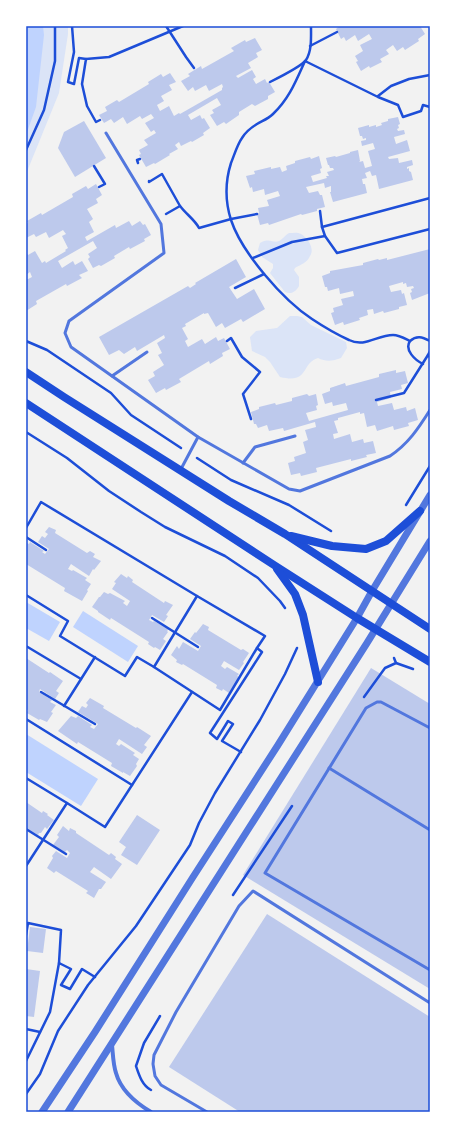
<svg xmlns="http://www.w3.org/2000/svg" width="456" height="1138" viewBox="0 0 456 1138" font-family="'Space Grotesk',sans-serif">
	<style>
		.green { fill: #dbe4f7 }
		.water { fill: #bfd3fe }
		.building { fill: #bdc9ec }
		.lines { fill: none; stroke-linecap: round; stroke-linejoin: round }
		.path { stroke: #1d4ed8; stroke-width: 2.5 }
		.service { stroke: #5277de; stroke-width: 3 }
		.minor { stroke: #5277de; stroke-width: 4 }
		.tertiary { stroke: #5277de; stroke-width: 7 }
		.secondary { stroke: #1d4ed8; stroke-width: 8 }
		.neatline { fill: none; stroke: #1d4ed8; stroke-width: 1.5 }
	</style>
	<rect width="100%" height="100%" fill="#f2f2f2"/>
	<g class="green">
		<polygon points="26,26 68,26 68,34 59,93 26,174"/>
		<path d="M289,233C293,233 298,232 301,234C308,238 315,249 310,256C308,262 300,265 295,268L294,270L299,277V286C296,291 292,295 285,292L270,273L273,268V264L262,257L258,250L260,243C270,237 273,244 279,241C282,240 285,235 289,233Z"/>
		<path d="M290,316H297L302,317L311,325L346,342L347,348L341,358C333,361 326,362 318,358C300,364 310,384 280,377L270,362L265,357L252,351L250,337L256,331L277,328Z"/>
	</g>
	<g class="water">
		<polygon points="26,26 43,26 44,35 36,107 26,135"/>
		<polygon points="26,602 60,622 49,641 26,628"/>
		<polygon points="83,611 138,646 128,662 73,627"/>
		<polygon points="26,734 98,779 81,806 26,772"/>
	</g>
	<g class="building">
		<polygon points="340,26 405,26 406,27 408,26 420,26 425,34 418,39 419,41 405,50 403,47 397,51 393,45 386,50 389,54 380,59 382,62 370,68 369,66 361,71 356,62 358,61 355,56 363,51 360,45 372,39 369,34 358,41 355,35 346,41 344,37 341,39 336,29"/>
		<polygon points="255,38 262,50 256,53 258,57 248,63 251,68 236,76 238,78 252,70 256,77 253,79 256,84 265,79 267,83 269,82 275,92 268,96 268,99 255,106 252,104 239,112 239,115 226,124 224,122 217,126 210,115 214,113 212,110 221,105 217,98 188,115 191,120 200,115 202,119 204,118 210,128 203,133 204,135 192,142 191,141 181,146 179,142 175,145 178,149 169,154 170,155 155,164 154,163 146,167 139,155 141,154 139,150 148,145 144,140 156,133 154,130 151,132 145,123 154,118 151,114 142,119 140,116 127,124 123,117 114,123 111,119 104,123 99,115 107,111 105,107 117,100 119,102 149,84 148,82 161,74 163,77 170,73 176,82 169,85 172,90 161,96 164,101 157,105 160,111 169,106 174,116 179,113 180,114 222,90 222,88 223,87 222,84 209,91 206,85 195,91 193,87 188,91 181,81 190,76 188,74 201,66 202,69 234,51 231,48 245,40 246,42"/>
		<polygon points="398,117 400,124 398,125 399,128 397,129 398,131 404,130 405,134 394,137 396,144 407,140 410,151 388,157 389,159 398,158 399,163 412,160 413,165 407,167 407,169 409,168 409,171 411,172 413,180 379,189 376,175 372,176 370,171 365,173 367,178 362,179 363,184 365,184 367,193 333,202 330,192 331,192 331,186 325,188 324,183 306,187 309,193 318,191 320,195 322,195 325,207 317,209 317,211 302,215 301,214 269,225 268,223 260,225 257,214 259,213 258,208 269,206 267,200 280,196 278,191 265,195 264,189 253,192 252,187 250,188 246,176 255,174 254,171 271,167 271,169 280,167 282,172 287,170 286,166 295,163 295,161 310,157 311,159 319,156 322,168 320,169 321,173 311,176 313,182 327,178 326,176 329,176 327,172 334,170 333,168 330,168 329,165 328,165 326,158 335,156 336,157 350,153 350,152 358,150 360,161 359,162 363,161 365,168 372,166 368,151 375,149 373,143 362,146 361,141 366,140 366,138 363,139 362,136 360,136 358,128 369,125 369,127 376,125 376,127 382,125 381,123 388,121 388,119"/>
		<polygon points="84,121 106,158 75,177 58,148 64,132"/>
		<polygon points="96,184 102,195 96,199 98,203 87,209 93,219 89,222 94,232 85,237 87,241 115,225 116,228 129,221 132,226 140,221 143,225 145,224 151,235 144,239 145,241 130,249 129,247 114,256 115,258 101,266 99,265 93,268 88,259 90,257 88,254 97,248 93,241 58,261 62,268 73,261 75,265 82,261 88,271 79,275 82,278 67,286 66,284 36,301 37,304 26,311 26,280 32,277 30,272 26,275 26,252 28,255 35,251 42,263 45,261 46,263 66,251 65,250 68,248 62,236 66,234 63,230 49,238 46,232 36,237 34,234 26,238 26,224 28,223 27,221 41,213 42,215 73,197 72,194 86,186 88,189"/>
		<polygon points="430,249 430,293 412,300 410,293 412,292 411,289 414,288 413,286 407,287 406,283 403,284 403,282 389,286 391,292 401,290 402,294 404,293 407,305 399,307 399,309 384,313 383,311 374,314 373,309 367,310 368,315 359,318 360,320 344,325 343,322 335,325 331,313 334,312 333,308 343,305 341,299 354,296 353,291 340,294 339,288 328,291 327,287 325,287 322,276 330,273 330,271 363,265 363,263 378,259 379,260 387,258 387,260"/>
		<polygon points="236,259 246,277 229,287 237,299 254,289 265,309 243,322 241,319 225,328 222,323 216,327 208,313 204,314 204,313 185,324 186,326 182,328 188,339 185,341 188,347 202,339 205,344 216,337 218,341 224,338 230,349 222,353 223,356 210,364 209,361 179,379 181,382 166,390 165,388 156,393 148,380 155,376 153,372 164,365 158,355 162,353 157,343 165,338 164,335 137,351 135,347 124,354 119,350 109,355 99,337 188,286 190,288 196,284 195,283"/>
		<polygon points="396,370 396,373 405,371 408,383 401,385 402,389 390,392 391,398 377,402 378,406 392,403 394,410 406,407 407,411 415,408 418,420 408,423 409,426 394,430 393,426 377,431 375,425 367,427 364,413 360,414 360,412 338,418 338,420 334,421 338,433 333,434 334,439 350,434 352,442 363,439 364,443 373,441 376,453 366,455 367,457 351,461 351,459 316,468 317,472 301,476 300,473 291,475 288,463 295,461 294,457 306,453 303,442 308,440 305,430 316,427 315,422 284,431 283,428 269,431 267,425 258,428 256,424 254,424 251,412 259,409 259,407 275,403 276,405 292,401 292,398 307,394 309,396 316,394 318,405 316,406 317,410 306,413 309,421 348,410 346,403 333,406 332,402 325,404 322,394 330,391 330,388 345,383 346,386 379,377 379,374"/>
		<polygon points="49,527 56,530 55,533 87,553 90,551 95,554 93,557 101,561 94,570 93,569 89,576 71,564 68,569 72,571 73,570 87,578 85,580 91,584 87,590 88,591 82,601 64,591 65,588 26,564 26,546 27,543 29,544 30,542 44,551 42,552 45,554 49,549 38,542 42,536 45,538 48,534 45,532"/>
		<polygon points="121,574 127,578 128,576 133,580 132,582 164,603 165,601 173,605 166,615 168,616 164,622 152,615 149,620 153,622 154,621 169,629 167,631 168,632 163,639 166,641 160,650 155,647 154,648 148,644 149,642 111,618 110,620 98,612 98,611 92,607 99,597 100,597 104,592 108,594 110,593 125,601 123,603 127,606 130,601 112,589 116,583 114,582"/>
		<polygon points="203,624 209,627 208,630 241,650 243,649 249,653 243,662 244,663 239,670 224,661 221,666 225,669 227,667 239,674 237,676 239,677 229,693 223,689 222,691 216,688 217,685 183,664 182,665 176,662 177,660 171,655 177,646 179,649 183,642 198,651 201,646 190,639 195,632 196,633"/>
		<polygon points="26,658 49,673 50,672 63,681 56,691 59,693 55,699 40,689 39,692 52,700 50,702 56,705 51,712 53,713 47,722 40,719 39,720 27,713 28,710 26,709"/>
		<polygon points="371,668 430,704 430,989 243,875"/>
		<polygon points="90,698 104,706 103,708 136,728 137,727 151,736 144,745 147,747 142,754 119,739 116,744 119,746 121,744 135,753 133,755 139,759 136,764 137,766 130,776 123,772 123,773 111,766 112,763 78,742 77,744 58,731 71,716 76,718 78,716 92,725 90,727 94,729 98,724 78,712 82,706 86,708 88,705 86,703"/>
		<polygon points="26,802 42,813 43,811 48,814 47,815 54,820 47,829 45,827 41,833 39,833 38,835 26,828"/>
		<polygon points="137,815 160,830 137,865 121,855 126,847 119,842"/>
		<polygon points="63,826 69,831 70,828 76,831 76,833 109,855 111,853 116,857 115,859 122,864 111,879 94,867 90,872 106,882 101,889 99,889 94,898 86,893 88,891 56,871 54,873 47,868 53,858 52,856 56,851 67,858 70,853 67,850 65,852 53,845 59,837 57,835"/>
		<polygon points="267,914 430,1017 430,1112 240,1112 169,1067"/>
		<polygon points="30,927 46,929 43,953 27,951"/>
		<polygon points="26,969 40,971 34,1017 26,1016"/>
	</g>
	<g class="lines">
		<g class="path">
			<polyline points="72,26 74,52 68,82 74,84 79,58 86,59 82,84 87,106 96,122 100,120"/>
			<polyline points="166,26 186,57 194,68"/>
			<polyline points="310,46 337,32"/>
			<polyline points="86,59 109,57 183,26"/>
			<path d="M270,82C278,78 302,66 306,60C312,51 311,37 311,26"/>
			<polyline points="378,96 391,86 409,79 430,75"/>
			<polyline points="26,150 44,110 55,61 55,26"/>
			<polyline points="138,163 137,160 140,159"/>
			<polyline points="94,166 105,184 99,187"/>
			<polyline points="149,181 149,182 162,174 180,206 166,214"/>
			<polyline points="430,198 322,227 325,236 337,253 430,229"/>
			<path d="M180,206C186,214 195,220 199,228L231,219L257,214"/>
			<polyline points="320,211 322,227"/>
			<polyline points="253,258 292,242 325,236"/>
			<polyline points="235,288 264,274"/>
			<polyline points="26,341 47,350 111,393 131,415 181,448"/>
			<polyline points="227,341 231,338 242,357 260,372 243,394 251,419"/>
			<path d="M410,341C417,335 422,337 430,341"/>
			<polyline points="428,355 430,351"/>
			<path d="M423,364C415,360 404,350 410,341C404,338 399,335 393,335C377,335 365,348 349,340C336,334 324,327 312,319C283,300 242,253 231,220C225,201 225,182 231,163C234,156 237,145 242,138C245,133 252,127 257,124C262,121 268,119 273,114C289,99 296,81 305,61L378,97L398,105L403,117L421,111L423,105L430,107"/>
			<polyline points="376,400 404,393 428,355 430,357"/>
			<polyline points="26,432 67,458 109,491 141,512 165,527 225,556 258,578 280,601 285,608"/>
			<polyline points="197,458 231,480 289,505 331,531"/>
			<polyline points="406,505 430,466"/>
			<polyline points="26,528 41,502 197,596 154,667 220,710 257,648 262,652 210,733 217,739 228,721 233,724 222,741 241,752"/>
			<polyline points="26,537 46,550"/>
			<polyline points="26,595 68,621 60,636 125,676 137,657 154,667"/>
			<polyline points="197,596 265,636 257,648"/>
			<polyline points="152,618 198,647"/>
			<polyline points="26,646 81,679"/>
			<polyline points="396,663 413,669"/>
			<polyline points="41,692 95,724"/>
			<polyline points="364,697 385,668 396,663 394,658"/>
			<polyline points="64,706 95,657"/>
			<polyline points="26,719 132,785"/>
			<polyline points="26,778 67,803"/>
			<polyline points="26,829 66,854"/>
			<polyline points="26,866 67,803 105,827 192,692"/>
			<polyline points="233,895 292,806"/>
			<polyline points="26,935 28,923 61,930 59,963"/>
			<polyline points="26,1029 40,1032"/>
			<polyline points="26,1061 50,1012 59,963 71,969 61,985 70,989 82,969 95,977"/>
			<path d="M151,1090C142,1085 139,1075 136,1066L144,1043L160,1016"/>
			<polyline points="26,1094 40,1074 58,1031 88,985 136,926 190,845 199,823 215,793 260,720 285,674 297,648"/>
		</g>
		<g class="service">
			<path d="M106,133L161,224L164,253L69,321L65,333L71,347L198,437L289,489L300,491L390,456C408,444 418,429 430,410"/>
			<polyline points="112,376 147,352"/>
			<polyline points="243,463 255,447 295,436"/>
			<polyline points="181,469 198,437"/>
			<polyline points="430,728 381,702 377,702 366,708 265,873 430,970"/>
			<polyline points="329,768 430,830"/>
			<polyline points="207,1112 161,1085 155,1076 153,1064 154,1055 176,1012 239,906 253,891 430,1003"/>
		</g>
		<path class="minor" d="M112,1045C113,1054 113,1064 116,1073C121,1091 136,1103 151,1112"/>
		<g class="tertiary">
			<polyline points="42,1112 95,1032 193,877 278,745 357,618 372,591 430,495"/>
			<polyline points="68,1112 367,643 430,541"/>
		</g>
		<g class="secondary">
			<polyline points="26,372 64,397 229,501 285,534 430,629"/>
			<polyline points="26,403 274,565 357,618 430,662"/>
			<polyline points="291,536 332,546 366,549 386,541 420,511"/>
			<polyline points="277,569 295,594 303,615 318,682"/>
		</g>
	</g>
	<rect width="456" height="1138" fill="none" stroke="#ffffff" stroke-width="54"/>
	<rect x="27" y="27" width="402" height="1084" class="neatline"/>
</svg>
